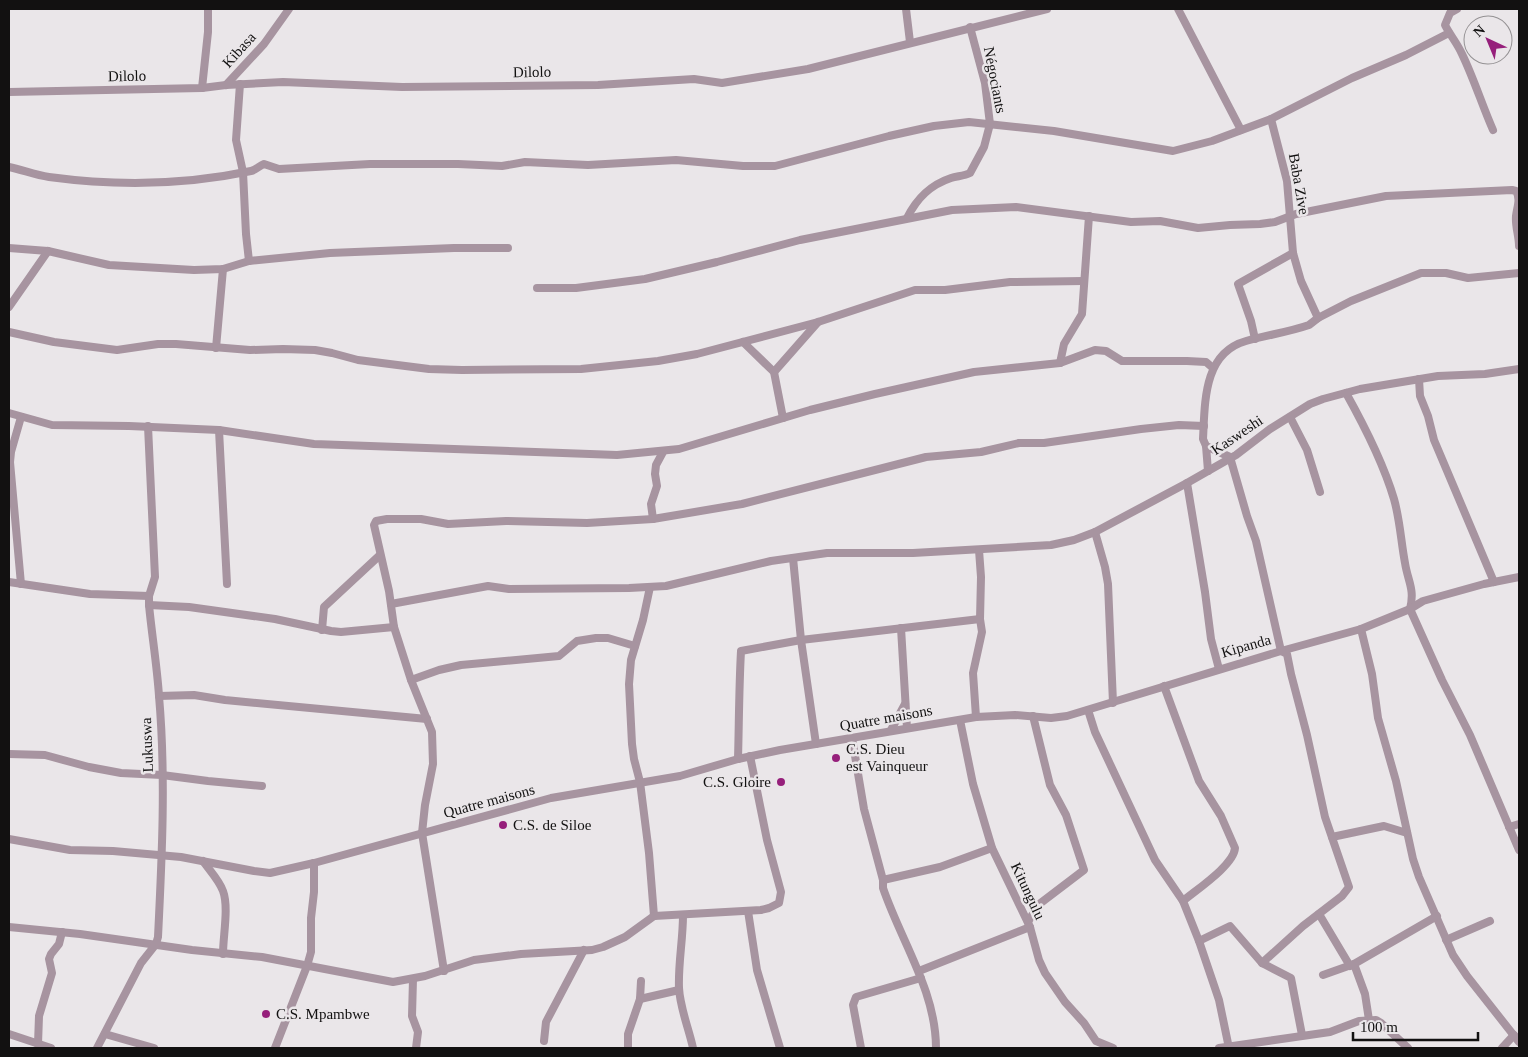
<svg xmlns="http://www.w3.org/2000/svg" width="1528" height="1057" viewBox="0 0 1528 1057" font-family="'Times New Roman',serif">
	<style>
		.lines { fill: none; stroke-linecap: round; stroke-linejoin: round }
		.minor { stroke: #a794a0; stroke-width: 8 }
		.poi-dot { fill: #961f7b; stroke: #eae6e9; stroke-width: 2 }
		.labels { text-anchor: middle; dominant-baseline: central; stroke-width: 5; stroke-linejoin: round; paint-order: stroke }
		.street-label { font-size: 15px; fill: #121111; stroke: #eae6e9 }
		.poi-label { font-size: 15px; fill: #121111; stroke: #eae6e9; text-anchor: start }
	</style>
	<rect width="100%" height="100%" fill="#eae6e9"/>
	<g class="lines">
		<g class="minor">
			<polyline points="906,9 910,42"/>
			<polyline points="1178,9 1241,130"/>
			<path d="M1457,9L1450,13L1445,25C1450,35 1457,43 1462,54C1474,79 1482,105 1493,130"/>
			<polyline points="240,84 236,140 243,172 246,234 249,261"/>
			<polyline points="226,85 264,44 289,9"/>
			<polyline points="202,88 208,32 208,9"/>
			<polyline points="9,92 202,88 226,85 283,82 402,87 598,85 694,79 722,83 808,69 1047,9"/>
			<polyline points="1271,119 1287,181 1293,253 1301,281 1318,318"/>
			<path d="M9,167C23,170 35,175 49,177C116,186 185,185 251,171C256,170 259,166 264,164L279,169L370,164H458L502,166L525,162L588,165L676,160L743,166H775L889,136L934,126L969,122L1054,131L1173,151L1212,141L1271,119L1352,78L1406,55L1449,33"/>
			<path d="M907,218C917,198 930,185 951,178C957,176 964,176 970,173L984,147L990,124L985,83L970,27"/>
			<polyline points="9,248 48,251 109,265 194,270 223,269 249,261 330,253 454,248 508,248"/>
			<path d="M537,288H576L645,279L717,262L800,240L952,210L1016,207L1131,222L1160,221L1198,228L1230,225L1260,224L1275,222L1296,214L1386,196L1512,190L1516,191C1521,199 1517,207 1516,216C1515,226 1519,236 1519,246"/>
			<polyline points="9,307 48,251"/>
			<polyline points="9,332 54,342 117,350 158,344 176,344 250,350 283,349 315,350 332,353 358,360 429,369 462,370 581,369 658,361 697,354 818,322 915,290 945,290 1010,282 1083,281"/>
			<polyline points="1255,339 1251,321 1238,284 1293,253"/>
			<polyline points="743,342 774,372 783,418"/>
			<polyline points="216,348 223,269"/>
			<polyline points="1060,363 1064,344 1082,314 1089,216"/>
			<polyline points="774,372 818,322"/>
			<polyline points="1419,379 1420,396 1428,416 1434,440 1494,582"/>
			<path d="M1346,393C1365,427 1383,462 1394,499C1400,520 1401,542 1405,563C1408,582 1415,589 1410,609L1442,680L1470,735L1519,850"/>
			<polyline points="9,413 52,425 129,426 219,430 314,444 617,455 679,449 810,410 875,394 974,372 1060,363 1095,350 1106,351 1122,361 1187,361 1206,362 1213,368"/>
			<polyline points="21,417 11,452 10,462 21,584"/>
			<polyline points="1290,417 1307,450 1320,492"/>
			<polyline points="219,430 227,584"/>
			<polyline points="1206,446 1208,471"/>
			<polyline points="1187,483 1205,592 1211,639 1219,669"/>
			<polyline points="653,519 651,504 657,486 655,474 656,465 663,452"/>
			<polyline points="1095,532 1105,567 1108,584 1113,703"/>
			<polyline points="793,558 801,640 816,744"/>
			<polyline points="9,582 90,594 149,596"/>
			<polyline points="650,587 643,620 631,660 629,684 632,744 634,759 640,782 649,853 654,916"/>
			<polyline points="391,604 488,586 509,589 629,588 666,586 771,561 827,553 913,553 1051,545 1074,540 1095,532 1187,483 1236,455 1270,429 1310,404 1323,399 1360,389 1438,376 1485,374 1519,369"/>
			<polyline points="149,605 189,607 275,619 331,631 341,632 394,627"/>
			<polyline points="901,628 907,728"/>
			<polyline points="1361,629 1372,674 1378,718 1396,781 1413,859 1419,877 1453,955 1467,976 1519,1042"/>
			<polyline points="322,630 324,607 380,555"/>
			<polyline points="411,680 439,670 461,665 559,656 577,641 596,638 608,638 635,646"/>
			<path d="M1164,686L1199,781L1221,816L1235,848C1234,865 1196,890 1183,901"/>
			<polyline points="159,696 194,695 225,700 427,719"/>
			<polyline points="1088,710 1095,732 1155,860 1183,901 1199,941 1219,1000 1229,1048"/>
			<polyline points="976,717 973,673 982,632 980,619 981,577 979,550"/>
			<polyline points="960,720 973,784 992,848 1030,927 1039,960 1045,973 1065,1002 1084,1023 1096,1041 1113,1048"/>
			<polyline points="891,730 905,704"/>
			<path d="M852,738L864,809L883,880V888C901,941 936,991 936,1048"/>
			<polyline points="9,754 45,755 89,767 121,773 162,775 208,781 262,786"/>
			<path d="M738,759C739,723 739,687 741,651L801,640L980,619"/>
			<polyline points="1509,827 1519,824"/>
			<polyline points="1332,837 1384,826 1407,833"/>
			<polyline points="9,839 70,850 113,851 181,857 254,871 270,873 314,863 551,798 680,776 738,759 780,750 976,717 1015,715 1051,718 1067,716 1281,651 1361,629 1410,609 1423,601 1484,584 1519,577"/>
			<path d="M203,861C210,871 219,880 223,891C229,907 223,936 223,954"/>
			<polyline points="883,880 940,867 992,848"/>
			<polyline points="748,911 757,970 780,1048"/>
			<polyline points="1319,914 1350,966"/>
			<path d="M683,915C683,940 678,964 679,988C680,1008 689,1029 693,1048"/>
			<polyline points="1028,922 1038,905 1084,870 1066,815 1050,785 1033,716"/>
			<polyline points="9,927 80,934 192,950 262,957 393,982 425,976 474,960 521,954 592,950 603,947 625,937 654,916 761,910 769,908 779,903 781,892 767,840 750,756"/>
			<polyline points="1446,940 1490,921"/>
			<polyline points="1199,941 1230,926 1262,963 1291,978 1302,1035"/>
			<path d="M1262,963L1303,926L1342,896L1349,887L1325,817L1307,735L1291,674L1287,654L1281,651L1256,541L1247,516L1230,457L1206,446L1203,439C1205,403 1203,353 1246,341C1267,335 1289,332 1309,325L1318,318L1351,301L1421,273H1446L1468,278L1519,273"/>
			<polyline points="1354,964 1365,994 1369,1020"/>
			<polyline points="444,971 422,833 425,805 433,764 432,732 411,680 394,627 389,591 374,525 376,521 387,519 421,519 448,524 506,521 587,523 653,519 742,504 926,457 981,452 1019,443 1044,443 1141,429 1179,425 1204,426"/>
			<polyline points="919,971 1030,927"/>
			<polyline points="1323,975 1354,964 1437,916"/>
			<polyline points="413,979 412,1016 418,1032 416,1048"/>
			<polyline points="640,999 679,990"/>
			<polyline points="9,1034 51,1048"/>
			<polyline points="105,1034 154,1048"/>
			<polyline points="544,1041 546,1022 584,950"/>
			<polyline points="38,1044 39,1016 52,973 49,959 51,954 59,944 62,932"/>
			<path d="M97,1048L141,963L156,944L158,937C162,857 166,776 159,696C157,666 152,636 149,605V596L155,577L148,426"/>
			<polyline points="275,1048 307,966 311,952 311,918 314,892 314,863"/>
			<polyline points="628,1048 628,1034 640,999 641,981"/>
			<polyline points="861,1048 853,1005 856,997 921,978"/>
			<polyline points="1219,1048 1330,1032 1359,1021 1376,1020 1381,1023 1408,1048"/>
			<polyline points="1502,1048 1514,1035"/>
		</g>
	</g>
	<g class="poi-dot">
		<circle cx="836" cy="758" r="5"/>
		<circle cx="781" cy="782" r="5"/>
		<circle cx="503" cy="825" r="5"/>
		<circle cx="266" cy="1014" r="5"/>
	</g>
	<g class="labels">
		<g class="street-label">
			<text transform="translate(239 50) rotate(-48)">Kibasa</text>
			<text transform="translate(532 72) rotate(-1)">Dilolo</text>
			<text transform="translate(127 76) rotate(-1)">Dilolo</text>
			<text transform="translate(995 80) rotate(79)">Négociants</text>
			<text transform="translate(1299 184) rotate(80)">Baba Zive</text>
			<text transform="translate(1237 435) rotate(-34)">Kasweshi</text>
			<text transform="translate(1246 646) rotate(-16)">Kipanda</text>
			<text transform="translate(886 718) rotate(-10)">Quatre maisons</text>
			<text transform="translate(147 745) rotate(-92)">Lukuswa</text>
			<text transform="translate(489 801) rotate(-15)">Quatre maisons</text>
			<text transform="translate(1028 891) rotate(65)">Kitungulu</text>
		</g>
		<g class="poi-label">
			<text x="846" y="749">C.S. Dieu<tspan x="846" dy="17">est Vainqueur</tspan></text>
			<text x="771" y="782" text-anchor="end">C.S. Gloire</text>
			<text x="513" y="825">C.S. de Siloe</text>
			<text x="276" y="1014">C.S. Mpambwe</text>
		</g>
	</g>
	<rect width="1528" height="1057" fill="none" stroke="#121111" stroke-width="20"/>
	<g transform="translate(1488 40) rotate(316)"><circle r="24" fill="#eae6e9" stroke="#949193"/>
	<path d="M0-4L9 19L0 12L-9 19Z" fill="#961f7b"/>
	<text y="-8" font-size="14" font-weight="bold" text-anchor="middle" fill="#121111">N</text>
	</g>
	<path d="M1353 1032v8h125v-8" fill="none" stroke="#121111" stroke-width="2.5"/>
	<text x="1360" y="1032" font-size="15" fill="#121111" stroke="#eae6e9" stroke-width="4" paint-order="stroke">100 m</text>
</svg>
